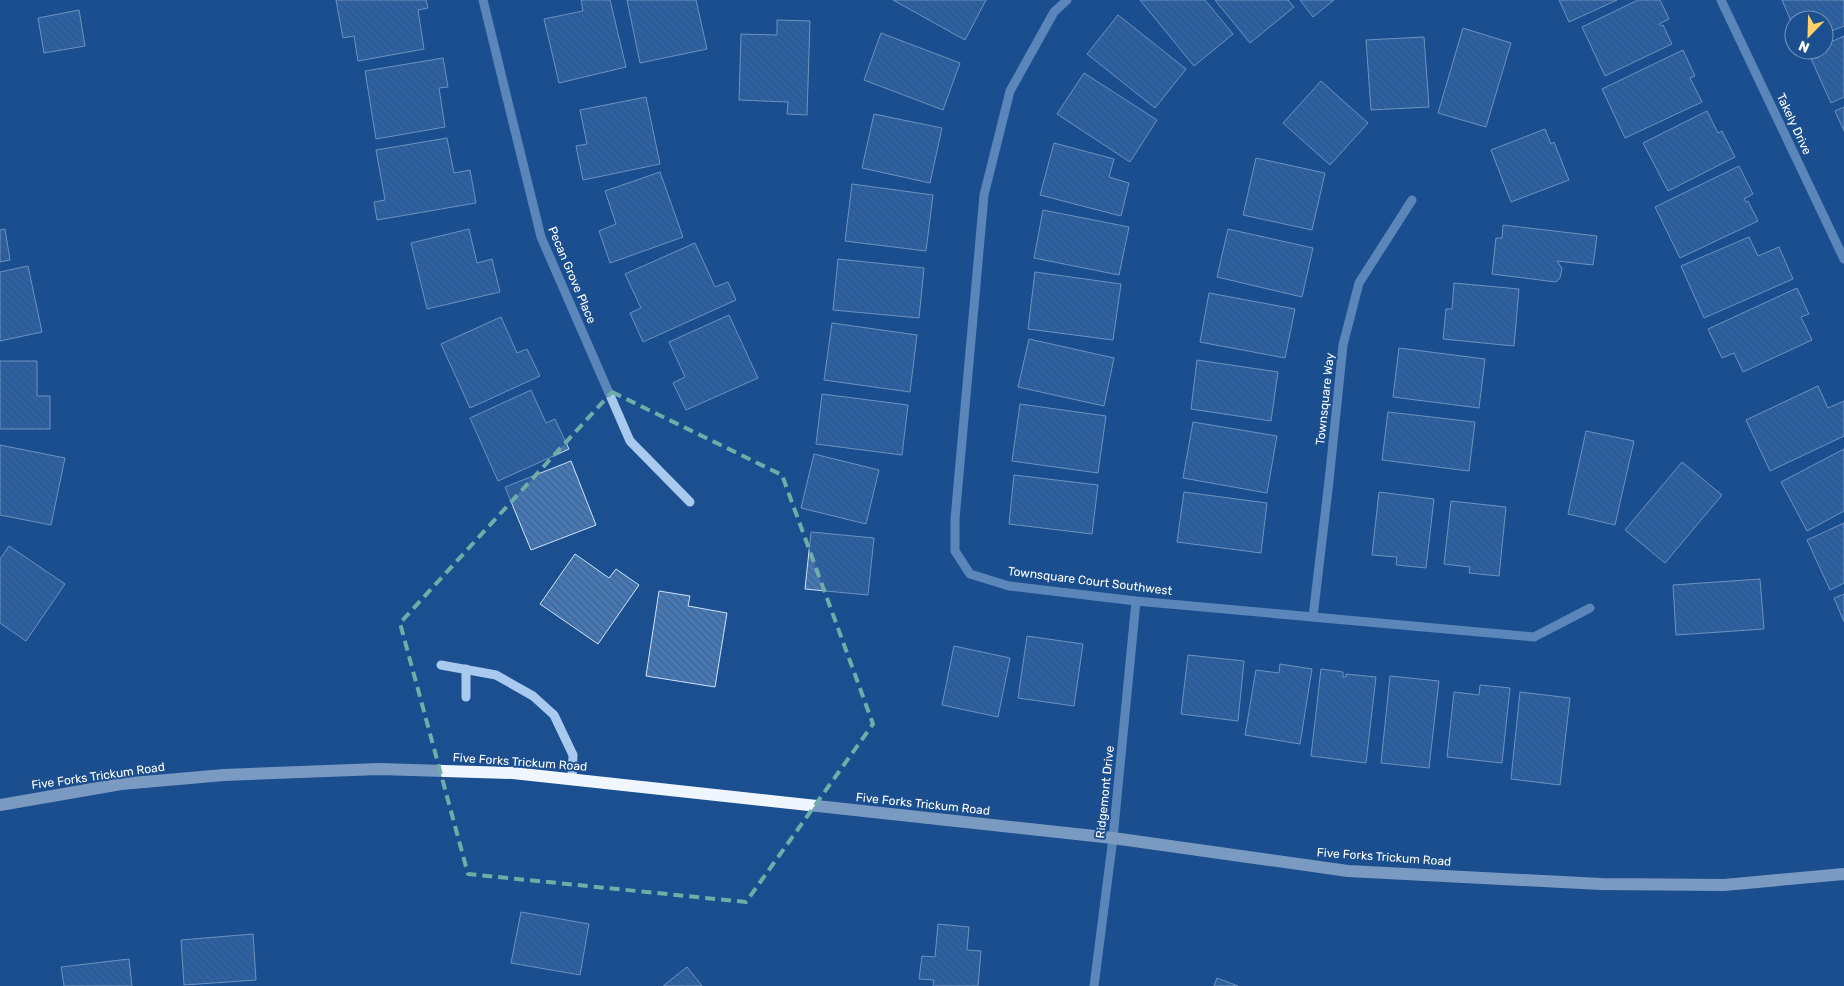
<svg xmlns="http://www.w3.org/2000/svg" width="1844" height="986" viewBox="0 0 1844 986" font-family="Rubik,sans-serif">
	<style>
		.building { fill: url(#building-back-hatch); stroke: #cfe3fa }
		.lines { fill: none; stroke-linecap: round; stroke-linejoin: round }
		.minor { stroke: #a9c9ee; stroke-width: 9 }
		.major { stroke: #f0f6ff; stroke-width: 12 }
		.marked { fill: none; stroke: #6fada8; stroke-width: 4; stroke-dasharray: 10 6; stroke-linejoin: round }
		.labels { text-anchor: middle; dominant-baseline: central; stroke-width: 4; stroke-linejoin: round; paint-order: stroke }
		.street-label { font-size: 12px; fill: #fff; stroke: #1b4f8f }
	</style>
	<defs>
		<pattern id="building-back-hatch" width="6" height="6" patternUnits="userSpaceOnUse" patternTransform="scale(1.25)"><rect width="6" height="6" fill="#4478b7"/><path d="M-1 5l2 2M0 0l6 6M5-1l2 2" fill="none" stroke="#486282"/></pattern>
	</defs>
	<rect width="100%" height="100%" fill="#1b4f8f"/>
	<g class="building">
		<polygon points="336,0 426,0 428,8 418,10 424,49 358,61 354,36 343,38"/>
		<polygon points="581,0 610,0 626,67 559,83 544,19 583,11"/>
		<polygon points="627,0 696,0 707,49 640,63"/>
		<polygon points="893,0 986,0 965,40"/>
		<polygon points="1140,0 1205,0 1233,34 1194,66"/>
		<polygon points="1215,0 1288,0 1294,7 1250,43"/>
		<polygon points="1300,0 1334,0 1313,17"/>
		<polygon points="1559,0 1617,0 1569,22"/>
		<polygon points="1638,0 1660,0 1669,19 1659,24 1661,26 1663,25 1672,44 1605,76 1582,27"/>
		<polygon points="1782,0 1844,0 1844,26 1824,34 1824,20 1794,20 1794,28"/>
		<polygon points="79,10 85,46 44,53 38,18"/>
		<polygon points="1118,15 1186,69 1155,108 1087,54"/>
		<polygon points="777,20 810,21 807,115 787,114 788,102 739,100 741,34 777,35"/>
		<polygon points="1463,28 1511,43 1486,127 1438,113"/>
		<polygon points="881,33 960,63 943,110 864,80"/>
		<polygon points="1844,36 1844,97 1831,103 1808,52 1813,50 1824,50 1824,45"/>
		<polygon points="1424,37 1429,107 1371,110 1366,40"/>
		<polygon points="1683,50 1695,76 1690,78 1702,102 1625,138 1602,89"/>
		<polygon points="443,58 448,87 439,88 445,127 376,139 365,71"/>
		<polygon points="1084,73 1157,120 1130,162 1057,114"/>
		<polygon points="1321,81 1368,123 1330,165 1283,123"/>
		<polygon points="646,97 660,164 583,180 576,146 587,144 580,110"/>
		<polygon points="1844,107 1844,131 1835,111"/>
		<polygon points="1707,111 1718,133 1722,131 1735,157 1668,191 1643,143"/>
		<polygon points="874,114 942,128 930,183 862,168"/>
		<polygon points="1545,129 1551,144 1554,142 1569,180 1511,202 1491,150"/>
		<polygon points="447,138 454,173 470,170 476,203 377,220 374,202 385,200 376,150"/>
		<polygon points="1054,143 1114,159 1109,177 1129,183 1121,216 1040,195"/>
		<polygon points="1256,158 1325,173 1312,230 1243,215"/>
		<polygon points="1739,166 1753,194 1744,199 1746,202 1748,201 1758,221 1680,258 1655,207"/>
		<polygon points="660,172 683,237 610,263 599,231 616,224 605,191"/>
		<polygon points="852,184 933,195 926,251 845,241"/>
		<polygon points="1043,210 1129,227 1119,275 1034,258"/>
		<polygon points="1503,225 1597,236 1593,265 1557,261 1562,268 1560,278 1556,282 1492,274 1496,238 1502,238"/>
		<polygon points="5,229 10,260 0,262 0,230"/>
		<polygon points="469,229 477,263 492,259 500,292 427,309 411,243"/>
		<polygon points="1228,229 1313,248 1302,297 1217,277"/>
		<polygon points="1749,237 1758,256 1779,247 1793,279 1704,318 1681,266"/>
		<polygon points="695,243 715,287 728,282 736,300 643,342 630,313 641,308 625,274"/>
		<polygon points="838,259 924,268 919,318 833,310"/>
		<polygon points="28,266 42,332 0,341 0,272"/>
		<polygon points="1035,272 1121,284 1113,340 1028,329"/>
		<polygon points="1454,283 1519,289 1514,346 1443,339 1446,309 1452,309"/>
		<polygon points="1797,288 1809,314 1801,317 1812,340 1743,372 1734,353 1722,358 1708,329"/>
		<polygon points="1209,293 1295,309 1285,358 1200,342"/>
		<polygon points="729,315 758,378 686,410 673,383 685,377 669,342"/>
		<polygon points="501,317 517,353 527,349 540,376 470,408 441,344"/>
		<polygon points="832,323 917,335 910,392 824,380"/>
		<polygon points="1029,339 1114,358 1104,406 1018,387"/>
		<polygon points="1399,348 1485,359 1479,408 1393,397"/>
		<polygon points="1197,360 1278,372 1271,421 1191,409"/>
		<polygon points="0,361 37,361 37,396 50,396 50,429 0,429"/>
		<polygon points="1818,386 1828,408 1844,401 1844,436 1770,471 1746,420"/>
		<polygon points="531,390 546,423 555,419 569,449 498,481 470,418"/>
		<polygon points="822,394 908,405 902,455 816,444"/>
		<polygon points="1020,404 1106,416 1098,473 1012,461"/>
		<polygon points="1388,412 1475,422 1469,471 1382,460"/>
		<polygon points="1193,422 1277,436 1267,493 1183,478"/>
		<polygon points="1586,431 1634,441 1615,525 1568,514"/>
		<polygon points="0,445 65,458 51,525 0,515"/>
		<polygon points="1844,449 1844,511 1807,531 1781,482"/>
		<polygon points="814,454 879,470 866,524 801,508"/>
		<polygon points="571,461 596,525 531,550 505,487"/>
		<polygon points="1682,462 1722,495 1665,563 1625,530"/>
		<polygon points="1014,475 1098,485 1092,534 1009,524"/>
		<polygon points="1184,492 1267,503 1261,553 1177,542"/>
		<polygon points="1379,492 1434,499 1426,568 1396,565 1397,557 1372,555"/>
		<polygon points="1451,501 1506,507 1499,576 1469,573 1470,567 1444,564"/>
		<polygon points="1844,523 1844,583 1830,590 1807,540"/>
		<polygon points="811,532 874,538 868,595 805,589"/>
		<polygon points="9,546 65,584 26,641 0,623 0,559"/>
		<polygon points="575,554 609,578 616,569 639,585 598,644 540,604"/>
		<polygon points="1760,579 1764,629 1676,635 1673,585"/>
		<polygon points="659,591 690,596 688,606 727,613 715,687 646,676"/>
		<polygon points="1844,594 1844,622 1834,598"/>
		<polygon points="1027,636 1083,644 1074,706 1018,698"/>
		<polygon points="954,646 1010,658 998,717 942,705"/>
		<polygon points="1188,655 1244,661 1238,721 1181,714"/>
		<polygon points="1280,664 1312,669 1300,744 1245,735 1256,670 1279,673"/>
		<polygon points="1321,669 1343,672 1343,677 1346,677 1346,674 1376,677 1366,763 1311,756"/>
		<polygon points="1390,676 1439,681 1429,768 1381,763"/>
		<polygon points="1480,685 1510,688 1502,763 1447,757 1454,692 1479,695"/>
		<polygon points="1520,692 1570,698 1560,785 1511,779"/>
		<polygon points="521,912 589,924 580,975 511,963"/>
		<polygon points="938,924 969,927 967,950 981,951 978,986 933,986 934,980 919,979 922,956 935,957"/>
		<polygon points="253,934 256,980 184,985 181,940"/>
		<polygon points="129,959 132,986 64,986 61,967"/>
		<polygon points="687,967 702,986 663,986"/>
		<polygon points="1217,978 1238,986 1214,986"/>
	</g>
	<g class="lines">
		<g class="minor">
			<polyline points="483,0 541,237 630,441 690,502"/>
			<polyline points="1067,0 1054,12 1010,91 984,195 955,519 955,551 970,574 1009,586 1136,601 1534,637 1590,608"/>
			<polyline points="1721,0 1844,259"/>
			<polyline points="1313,617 1329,481 1343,345 1359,283 1412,200"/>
			<polyline points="441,665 496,675 533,696 554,715 573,755 572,779"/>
			<polyline points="466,697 466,669"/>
			<polyline points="1094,986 1113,838 1136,601"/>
		</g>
		<polyline class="major" points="0,805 121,784 224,775 379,769 513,773 1113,838 1348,871 1601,884 1724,885 1844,874"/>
	</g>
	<path d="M0 0H1844V986H0ZM612,392L782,475L873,724L746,902L468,874L400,623Z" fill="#1b4f8f" fill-opacity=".55" fill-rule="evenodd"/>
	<path class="marked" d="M612,392L782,475L873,724L746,902L468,874L400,623Z"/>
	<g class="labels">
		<g class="street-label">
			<text transform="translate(1794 124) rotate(65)">Takely Drive</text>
			<text transform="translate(572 275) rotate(67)">Pecan Grove Place</text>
			<text transform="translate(1325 399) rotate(-84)">Townsquare Way</text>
			<text transform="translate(1090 581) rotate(7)">Townsquare Court Southwest</text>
			<text transform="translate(520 762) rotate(4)">Five Forks Trickum Road</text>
			<text transform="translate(98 776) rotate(-8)">Five Forks Trickum Road</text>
			<text transform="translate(1105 792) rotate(-84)">Ridgemont Drive</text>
			<text transform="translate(923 804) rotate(6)">Five Forks Trickum Road</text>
			<text transform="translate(1384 857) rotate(4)">Five Forks Trickum Road</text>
		</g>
	</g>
	<g transform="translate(1809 35) rotate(203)"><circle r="24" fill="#1b4f8f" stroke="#7695bc"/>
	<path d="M0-4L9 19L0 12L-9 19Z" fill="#ffd166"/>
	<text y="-8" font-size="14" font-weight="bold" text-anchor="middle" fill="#ffffff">N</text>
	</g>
</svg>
